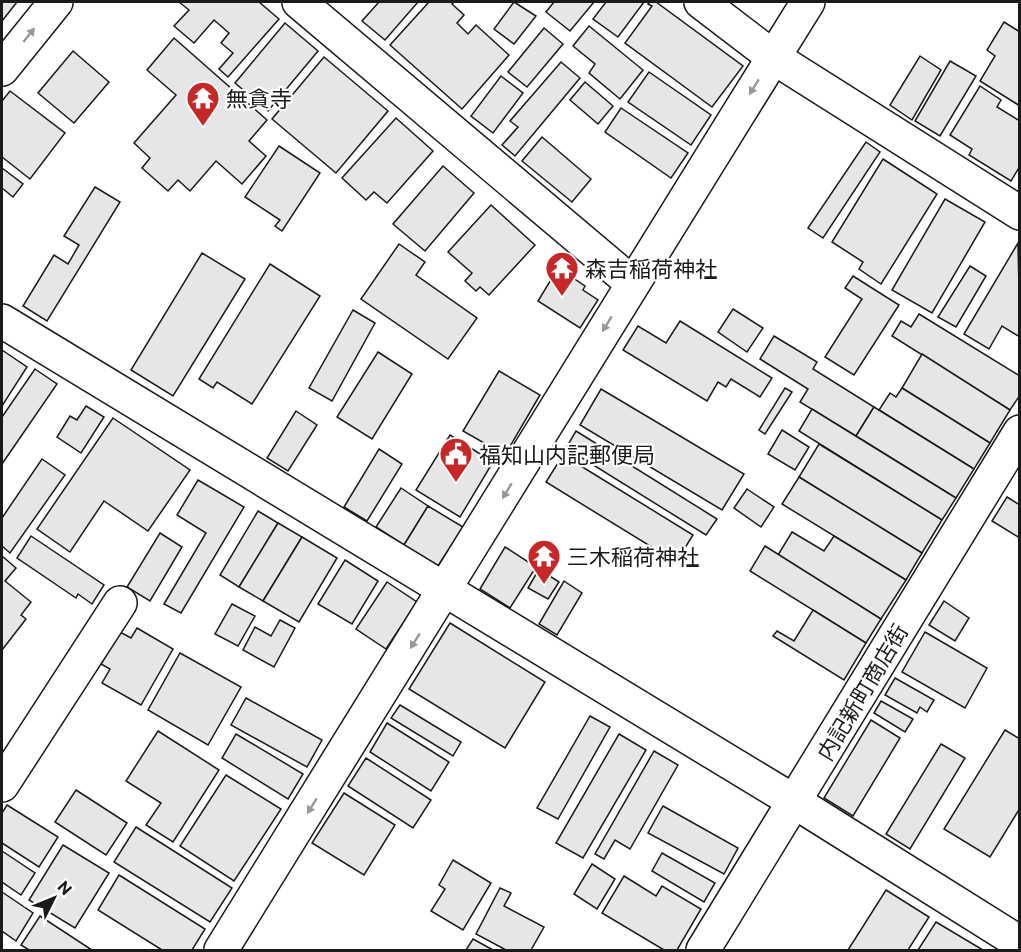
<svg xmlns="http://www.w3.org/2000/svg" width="1021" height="952" viewBox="0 0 1021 952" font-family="Commissioner,'Noto Sans JP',sans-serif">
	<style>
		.building { fill: #e6e6e6; stroke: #1a1a1a; stroke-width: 1.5 }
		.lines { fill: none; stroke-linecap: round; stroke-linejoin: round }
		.minor-casing { stroke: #1a1a1a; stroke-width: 36 }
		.minor { stroke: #fff; stroke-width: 33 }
		.oneway { fill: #989898 }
		.labels { text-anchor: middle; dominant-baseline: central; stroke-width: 4.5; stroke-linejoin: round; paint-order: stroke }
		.poi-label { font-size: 22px; fill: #1a1a1a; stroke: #fff; text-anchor: start }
		.street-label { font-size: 22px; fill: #1a1a1a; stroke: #fff }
	</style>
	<rect width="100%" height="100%" fill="#fff"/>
	<g class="building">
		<polygon points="2,2 17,2 2,21"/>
		<polygon points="179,2 259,2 279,19 228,77 219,69 233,53 221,43 229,33 214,20 194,43 174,26 189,10"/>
		<polygon points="379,2 418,2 385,40 362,21"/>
		<polygon points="429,2 454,2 452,4 464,15 457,23 468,34 476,25 509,55 462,109 390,45"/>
		<polygon points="514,2 536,16 514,44 494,29"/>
		<polygon points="554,2 594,2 570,31 546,12"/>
		<polygon points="606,2 644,2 618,37 593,19"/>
		<polygon points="650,2 656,2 743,66 712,107 625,43 652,6 648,4"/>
		<polygon points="1004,22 1020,32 1020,106 980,81 995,56 987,50"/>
		<polygon points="285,23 318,51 268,111 235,83"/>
		<polygon points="589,26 643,70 620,99 589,73 595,64 573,46"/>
		<polygon points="544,28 563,44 527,87 508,72"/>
		<polygon points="174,38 267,120 249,141 266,156 242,184 216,161 190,191 178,180 168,191 142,168 150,158 134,143 176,95 147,70"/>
		<polygon points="73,51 109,82 74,123 38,93"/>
		<polygon points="920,56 941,70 912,120 890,105"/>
		<polygon points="324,57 388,111 336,173 272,119"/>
		<polygon points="950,61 976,76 940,136 915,121"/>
		<polygon points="561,62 580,78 515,156 502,145 518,127 510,121"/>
		<polygon points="649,72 711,115 691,145 628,102"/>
		<polygon points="501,76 523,93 493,133 471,116"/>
		<polygon points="585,82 613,106 598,124 570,100"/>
		<polygon points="980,86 1001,100 997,107 1020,121 1020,166 1011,181 969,155 972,149 950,135"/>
		<polygon points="10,91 65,133 30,179 2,157 2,101"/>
		<polygon points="621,108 688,153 671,178 605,132"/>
		<polygon points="396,118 433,151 387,203 374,192 366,200 342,178"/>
		<polygon points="542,137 591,179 572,202 522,161"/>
		<polygon points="866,142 880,152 823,238 808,228"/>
		<polygon points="279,146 320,173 282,231 275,226 280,220 245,197"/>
		<polygon points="883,159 937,194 881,284 859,269 863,262 832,242"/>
		<polygon points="443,166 474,193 425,251 393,224"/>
		<polygon points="2,168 23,184 13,197 2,188"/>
		<polygon points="95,187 120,202 47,321 23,306 54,255 68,264 79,245 64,236"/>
		<polygon points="945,199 985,222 932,313 892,290"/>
		<polygon points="491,205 535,245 489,295 480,287 476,291 465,281 472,273 448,252"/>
		<polygon points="1018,243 1020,337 1002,326 989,349 964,334"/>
		<polygon points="399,244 425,262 416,275 477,318 448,359 361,299"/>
		<polygon points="202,253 245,279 173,396 131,370"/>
		<polygon points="270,264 320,296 252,404 217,382 213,388 199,379"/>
		<polygon points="970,266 986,276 956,327 938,317"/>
		<polygon points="558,268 585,286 583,290 598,300 580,328 538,301"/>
		<polygon points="853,276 899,305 854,375 825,357 862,299 845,288"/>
		<polygon points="733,309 763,328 747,352 718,332"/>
		<polygon points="353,310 375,323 332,401 309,388"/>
		<polygon points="919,314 1020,376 1020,395 1010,410 892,336 901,321 911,327"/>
		<polygon points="680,321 772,378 760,397 731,379 726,387 718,382 707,401 623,350 638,326 666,343"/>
		<polygon points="774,336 817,362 813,369 874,407 856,436 800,402 808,389 760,359"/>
		<polygon points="2,350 27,367 2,406"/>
		<polygon points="378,352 412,374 372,439 337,417"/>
		<polygon points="922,354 1010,410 990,443 902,388"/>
		<polygon points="35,369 57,384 2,464 2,417"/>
		<polygon points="499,371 540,395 505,455 463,431"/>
		<polygon points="785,388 792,392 765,434 759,430"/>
		<polygon points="902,388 990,443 974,469 879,410 890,393 896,397"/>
		<polygon points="601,389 744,474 722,510 580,425"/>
		<polygon points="86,406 104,417 81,453 57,437 70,416 77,420"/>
		<polygon points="874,407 974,469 956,498 856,436"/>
		<polygon points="812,409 956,498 942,520 799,431"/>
		<polygon points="296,411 317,425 288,471 267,458"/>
		<polygon points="113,418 190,470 148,531 104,501 70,552 37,529"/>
		<polygon points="782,430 809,447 795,470 768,454"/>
		<polygon points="576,431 717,519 706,535 566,448"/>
		<polygon points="450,435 493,462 460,517 416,490"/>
		<polygon points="819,444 942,520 922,553 799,477"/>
		<polygon points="379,449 402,464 367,521 344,507"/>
		<polygon points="563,455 693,535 676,562 546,482"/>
		<polygon points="42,459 65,475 10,553 2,546 2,518"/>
		<polygon points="799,477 922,553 906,580 782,504"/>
		<polygon points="198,480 244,507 181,613 164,604 206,533 177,515"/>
		<polygon points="401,488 428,506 404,545 376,527"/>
		<polygon points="747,489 774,507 761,527 734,508"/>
		<polygon points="1007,497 1020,505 1020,538 992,521"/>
		<polygon points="428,506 463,527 438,566 404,545"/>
		<polygon points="258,511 278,523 239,587 220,575"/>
		<polygon points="278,523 302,537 263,601 239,587"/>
		<polygon points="792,532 824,551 834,536 906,580 881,619 778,555"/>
		<polygon points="160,533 182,547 150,601 127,587"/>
		<polygon points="31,536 104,585 92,604 78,594 76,598 17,558"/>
		<polygon points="302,537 337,558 299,622 263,601"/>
		<polygon points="765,546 881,619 866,643 750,571"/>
		<polygon points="505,547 536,567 510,608 480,589"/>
		<polygon points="2,556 16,568 5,581 31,602 21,615 26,619 2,650"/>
		<polygon points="345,560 378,581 352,624 318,604"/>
		<polygon points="539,569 559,582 548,599 528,588"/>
		<polygon points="564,581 582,593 557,635 539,624"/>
		<polygon points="387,582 417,602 386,649 356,629"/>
		<polygon points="944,601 969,618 955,641 929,625"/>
		<polygon points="232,604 255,616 238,646 215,634"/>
		<polygon points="813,610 866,643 844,680 773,636 777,631 794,641"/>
		<polygon points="280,620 295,628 274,667 243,650 255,627 271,636"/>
		<polygon points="450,623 545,682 505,748 409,689"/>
		<polygon points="137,628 173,649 141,705 102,683 110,669 101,664 120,632 131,638"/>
		<polygon points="925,632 987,668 965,708 902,672"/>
		<polygon points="180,653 241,687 208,745 148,710"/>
		<polygon points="895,678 934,700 927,712 920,707 917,713 885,695"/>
		<polygon points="246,698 322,740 307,767 231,725"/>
		<polygon points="881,701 913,719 905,732 874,713"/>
		<polygon points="400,705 461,742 453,756 391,718"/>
		<polygon points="590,716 610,727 558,819 537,808"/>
		<polygon points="871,720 900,738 853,816 824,798"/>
		<polygon points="387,723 449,762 431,791 370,752"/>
		<polygon points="1005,730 1020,739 1020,808 990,857 944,829"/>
		<polygon points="158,731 219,770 173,842 146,825 161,803 126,781"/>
		<polygon points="236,734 303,774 288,799 222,758"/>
		<polygon points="619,734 646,750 583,858 556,843"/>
		<polygon points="941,744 965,758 910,849 886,834"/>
		<polygon points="654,751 678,765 630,849 615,840 604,859 595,854"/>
		<polygon points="366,758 431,800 413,828 348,786"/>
		<polygon points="226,775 281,809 234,881 180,846"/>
		<polygon points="76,790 127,823 106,855 55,822"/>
		<polygon points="344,793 395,825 364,875 312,843"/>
		<polygon points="7,805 58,837 39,867 2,843 2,813"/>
		<polygon points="663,806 738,848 724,874 648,833"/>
		<polygon points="136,827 232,888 210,922 114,862"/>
		<polygon points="63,845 109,873 75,928 29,900"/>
		<polygon points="2,851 35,873 21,895 2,882"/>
		<polygon points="662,853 715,883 704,902 652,871"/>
		<polygon points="453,860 491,883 463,930 431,911 445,889 439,885"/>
		<polygon points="592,864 615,879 597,909 574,894"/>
		<polygon points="119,875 205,929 192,950 162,950 98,910"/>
		<polygon points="624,876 656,896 662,886 701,909 677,950 664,950 602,913"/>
		<polygon points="500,888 511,893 504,906 544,927 531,950 506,950 476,934"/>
		<polygon points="886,890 929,917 908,950 848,950"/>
		<polygon points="2,892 33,913 16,941 2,931"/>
		<polygon points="40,916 92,950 29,950 21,945"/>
		<polygon points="936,922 983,950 918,950"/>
		<polygon points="473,939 493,950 466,950"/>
	</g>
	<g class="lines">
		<defs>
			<g id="minor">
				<polyline points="299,2 632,283"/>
				<polyline points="701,2 773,57 1020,213"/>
				<polyline points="2,69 56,2"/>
				<polyline points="2,321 795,802 1020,943"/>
				<polyline points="2,785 120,603"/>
				<path d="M221,950C419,635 611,317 808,2"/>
				<polyline points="703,950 1020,432"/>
			</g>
		</defs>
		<use href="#minor" class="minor-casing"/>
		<use href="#minor" class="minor"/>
	</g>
	<defs><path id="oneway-solid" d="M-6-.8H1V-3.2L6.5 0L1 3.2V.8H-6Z" transform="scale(1.5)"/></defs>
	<g class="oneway">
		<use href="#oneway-solid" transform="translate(29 35) rotate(-51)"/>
		<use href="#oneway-solid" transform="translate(754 87) rotate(122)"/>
		<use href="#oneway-solid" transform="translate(607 324) rotate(121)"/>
		<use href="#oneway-solid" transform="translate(507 491) rotate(121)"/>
		<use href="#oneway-solid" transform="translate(415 641) rotate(122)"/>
		<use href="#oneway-solid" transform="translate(312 806) rotate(122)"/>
	</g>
	<defs>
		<symbol id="temple-pin" viewBox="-11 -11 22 30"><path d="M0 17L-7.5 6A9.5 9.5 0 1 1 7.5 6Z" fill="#c62828" stroke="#fff"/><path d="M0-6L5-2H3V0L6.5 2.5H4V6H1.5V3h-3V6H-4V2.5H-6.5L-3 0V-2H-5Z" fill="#fff"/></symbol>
		<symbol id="civic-pin" viewBox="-11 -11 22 30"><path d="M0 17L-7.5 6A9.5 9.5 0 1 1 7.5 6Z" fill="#c62828" stroke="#fff"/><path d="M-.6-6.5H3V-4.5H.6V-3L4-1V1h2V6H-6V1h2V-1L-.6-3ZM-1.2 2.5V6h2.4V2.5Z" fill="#fff"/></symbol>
	</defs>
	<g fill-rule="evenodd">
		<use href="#temple-pin" x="184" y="79" width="38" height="52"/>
		<use href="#temple-pin" x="543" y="249" width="38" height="52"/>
		<use href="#civic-pin" x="437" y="435" width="38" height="52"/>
		<use href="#temple-pin" x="525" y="537" width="38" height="52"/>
	</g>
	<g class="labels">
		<g class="poi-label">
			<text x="226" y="98">無貪寺</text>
			<text x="585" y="268">森吉稲荷神社</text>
			<text x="479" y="454">福知山内記郵便局</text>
			<text x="567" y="556">三木稲荷神社</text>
		</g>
		<g class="street-label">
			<text transform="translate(862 692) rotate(-59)">内記新町商店街</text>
		</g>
	</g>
	<rect width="1021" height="952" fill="none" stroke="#1a1a1a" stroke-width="6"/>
	<g transform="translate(54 898) rotate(47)" stroke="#ffffff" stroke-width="4.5" paint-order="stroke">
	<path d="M0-4.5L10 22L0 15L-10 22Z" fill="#1a1a1a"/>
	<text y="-9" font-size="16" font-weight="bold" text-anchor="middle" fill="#1a1a1a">N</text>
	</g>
</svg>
